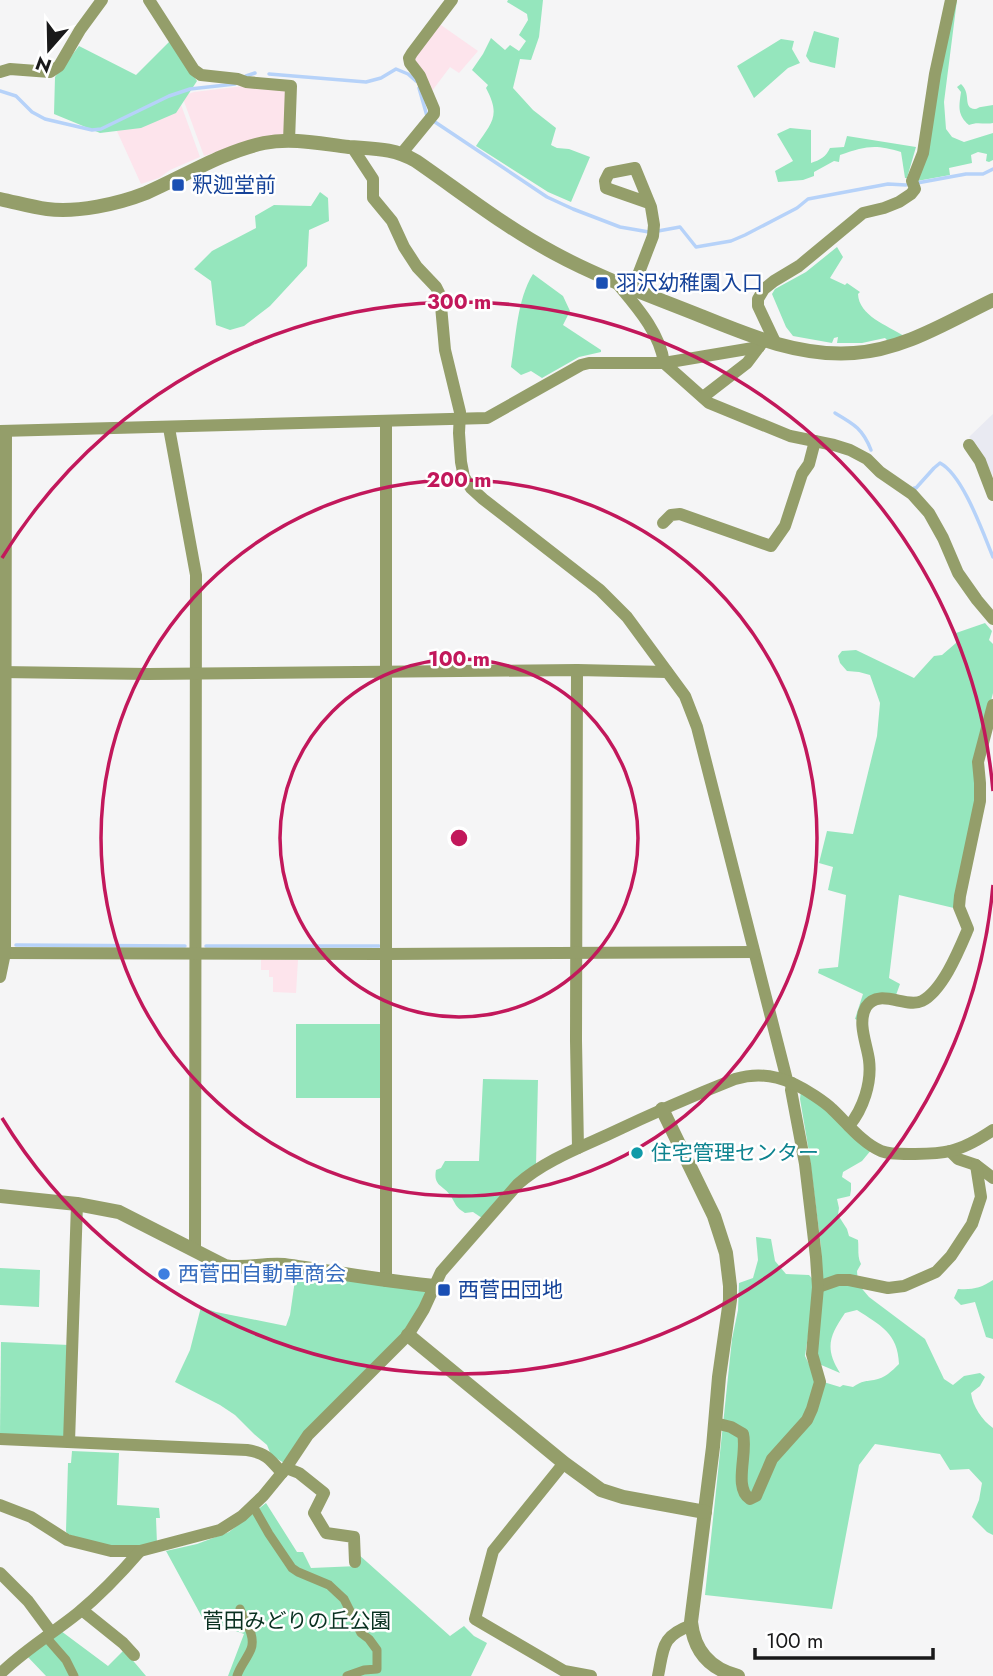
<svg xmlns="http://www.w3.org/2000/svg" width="993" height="1676" viewBox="0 0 993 1676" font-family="Jost,'Noto Sans JP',sans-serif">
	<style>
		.built { fill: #e9eaf2 }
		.industrial { fill: #fde4ec }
		.green { fill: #95e6bd }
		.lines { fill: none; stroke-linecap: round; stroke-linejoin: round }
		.stream { stroke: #b6d2f9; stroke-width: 3.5 }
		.pedestrian { stroke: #949e6a; stroke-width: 9 }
		.minor { stroke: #949e6a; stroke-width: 12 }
		.tertiary { stroke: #949e6a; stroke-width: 14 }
		.ring { fill: none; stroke: #c2185b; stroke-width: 3.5 }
		.transit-dot { fill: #1a4fb4; stroke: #fff; stroke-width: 2.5 }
		.culture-dot { fill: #0f9aa8; stroke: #fff; stroke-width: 2.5 }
		.shop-dot { fill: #3f7fe0; stroke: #fff; stroke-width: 2.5 }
		.labels { text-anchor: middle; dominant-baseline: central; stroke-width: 5; stroke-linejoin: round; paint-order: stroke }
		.transit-label { font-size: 21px; fill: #164399; stroke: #fff; text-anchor: start }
		.culture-label { font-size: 21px; fill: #0d838f; stroke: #fff; text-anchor: start }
		.shop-label { font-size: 21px; fill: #366cbe; stroke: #fff; text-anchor: start }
		.park-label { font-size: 21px; fill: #0a3121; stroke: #fff }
		.centre { fill: #c2185b; stroke: #fff; stroke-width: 3.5 }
		.ring-label { font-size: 21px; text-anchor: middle; font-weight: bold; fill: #c2185b; stroke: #fff; stroke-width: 5; stroke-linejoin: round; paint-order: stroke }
	</style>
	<rect width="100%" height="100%" fill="#f5f5f6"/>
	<polygon class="built" points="993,414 993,476 977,445 969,437"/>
	<g class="industrial">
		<polygon points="438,23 478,51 459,73 450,67 432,91 414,57"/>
		<polygon points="244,86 286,88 284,135 262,138 204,156 182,96 194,92"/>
		<polygon points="180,102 200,157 170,170 159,178 141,184 116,129"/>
		<polygon points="261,959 298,960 296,993 273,992 273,977 269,977 269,970 261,970"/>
	</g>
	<g class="green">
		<path d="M508,0H543L539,37L531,60L520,59L513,88L533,110L556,128L551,145L557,148L569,149L590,157L571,202L548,192L476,146C492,122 501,116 486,88L488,85L472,70L483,54L491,38L505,50L510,45L519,51L526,41L519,35L528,20L527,14L507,2Z"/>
		<polygon points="954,0 957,0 944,102 946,129 952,137 964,142 993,133 993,160 989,162 986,161 987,154 978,152 971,155 972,163 949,168 950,175 917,181"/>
		<polygon points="814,31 839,38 835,68 810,62 806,56"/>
		<polygon points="781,39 794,41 792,49 800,63 788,68 754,98 737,66"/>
		<polygon points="170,41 197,81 176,113 141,128 100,133 54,114 55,77 79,46 136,75"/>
		<path d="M961,84C972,94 962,108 975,109C977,109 979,107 981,107C985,106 989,106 993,105V123C984,125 978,121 969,125C957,115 959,106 961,92L957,87Z"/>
		<path d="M790,128L811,130V163C820,160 826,157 830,148L844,147L847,136L916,147L907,178H905L901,152C875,144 866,146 840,155L839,162L834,161L814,172V176L803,180L778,182L775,171L793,161L777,134Z"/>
		<polygon points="320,192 328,198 329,221 309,230 307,266 270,306 244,326 230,330 216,325 211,281 194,269 212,251 256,228 255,216 274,205 311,206"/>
		<path d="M837,247L843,257L830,278L845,285L847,283L860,292L858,294C859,316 887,325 904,336L888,341L885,338L862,343H837L838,337L834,338L832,343L793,336L786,327L772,294L775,289L806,272Z"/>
		<path d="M533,274L563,296L570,311L563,325L601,350V352L579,357L542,378L531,371L521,375L511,367C516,338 517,299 533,274Z"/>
		<polygon points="985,623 992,631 989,640 993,644 993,693 988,713 958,909 899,895 889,978 900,984 896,995 881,995 860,1021 855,1019 863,994 818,973 819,969 838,967 846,895 828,890 833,867 819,863 827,831 853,834 877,736 880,703 870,675 859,672 847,671 840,663 838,656 842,651 856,650 914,678 934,656 942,655 956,643 956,633"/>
		<polygon points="296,1024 384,1024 383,1098 296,1098"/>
		<path d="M483,1079L538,1080L536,1165L482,1218L473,1212L465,1213C455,1207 456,1204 450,1195C443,1185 433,1186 436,1170L441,1168L445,1161H479Z"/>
		<path d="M801,1090L832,1111L845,1125L872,1149L862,1161L843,1172L842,1177L851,1183V1190L850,1196L837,1199L839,1208L838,1215L847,1229L849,1236L858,1240C859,1249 857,1256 861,1264L857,1271L858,1284L869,1297L925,1339L944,1379L953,1385L964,1376L980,1373L985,1377L980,1386L971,1393C973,1407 982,1420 993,1428V1535L987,1532L972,1517L979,1500L982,1483L969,1469L950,1470L940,1454L875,1444L859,1465L832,1609L705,1595L732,1339L738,1310L739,1283L753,1278L758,1260L756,1237L771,1239L775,1261L786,1274L809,1275L816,1283L805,1356L817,1380L840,1387L843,1385L853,1387C864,1380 863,1382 874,1380C885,1378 892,1371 899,1364C898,1333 880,1325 857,1310L845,1313C830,1335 824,1348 840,1373L819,1364L815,1348L822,1282L821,1247L809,1152L800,1099Z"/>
		<polygon points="0,1268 40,1270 39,1307 0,1305"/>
		<polygon points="296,1273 428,1292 408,1332 284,1463 271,1455 267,1445 254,1434 235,1415 220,1405 175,1382 190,1350 201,1307 216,1312 286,1326 290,1315"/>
		<path d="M993,1280V1339L986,1337L975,1302L961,1305L954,1298L958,1289C972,1290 981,1288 993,1280Z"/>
		<polygon points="1,1342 69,1345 66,1437 0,1434"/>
		<polygon points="72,1451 119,1453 117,1505 159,1508 160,1518 156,1518 157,1544 116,1549 67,1534 66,1531 68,1463 71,1463"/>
		<polygon points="266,1503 297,1552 303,1552 311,1568 358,1566 358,1554 450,1636 464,1626 474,1636 487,1643 471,1676 228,1676 244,1634 203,1619 166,1551 197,1544 229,1532"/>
		<polygon points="61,1631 108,1666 124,1650 146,1676 46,1676 26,1655"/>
	</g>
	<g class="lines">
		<g class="stream">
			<polyline points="269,74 366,82 381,78 396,69 408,74 416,81"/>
			<polyline points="246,76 255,73"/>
			<polyline points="419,88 427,116"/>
			<polyline points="0,91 16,96 32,112 45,119 92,130 101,129 169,96 190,89 235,84"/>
			<polyline points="435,122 547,197 573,209 620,227 649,232"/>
			<polyline points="917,183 966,174 983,174 993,169"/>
			<polyline points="658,231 680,227 696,247 731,241 745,235 797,208 808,199 888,184 906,185"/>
			<path d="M835,413C854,424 863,429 871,450"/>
			<path d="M914,488H916L934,468L940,463C963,475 983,533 993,557"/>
			<polyline points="16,945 185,946"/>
			<polyline points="206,946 379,946"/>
		</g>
		<g class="pedestrian">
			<polyline points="253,1506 269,1534 292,1568 298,1572 329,1585 344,1599 361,1633 369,1639 377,1650 377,1669 364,1670 347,1676"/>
			<polyline points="45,1636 66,1660 74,1676"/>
			<path d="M237,1676C240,1666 247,1659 251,1649C256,1636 245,1621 240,1609"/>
		</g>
		<g class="minor">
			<polyline points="149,0 194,70 201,75 238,79 246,82 291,86 289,141"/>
			<polyline points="0,72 10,69 50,72 59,66 80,30 102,0"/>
			<polyline points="352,147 373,179 373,198 392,221 404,247 417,267 436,287 440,295 445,350 460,412 459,433 461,462 464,477 471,488 483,499 600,590 627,617 685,696 697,727 787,1080"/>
			<polyline points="402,153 434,114 434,109 420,76 410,63 409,58 412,53 452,0"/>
			<path d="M616,282C635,305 660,332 664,363L709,403L790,436L834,445L850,450L867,459L880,472L912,494L929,513L943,538L958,573L977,600L993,619"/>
			<polyline points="633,288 653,236 654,225 651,207 635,168 609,173 605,181 606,188 649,203"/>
			<polyline points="776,344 758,306 758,299 764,289 774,281 799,266 863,213 884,208 899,202 911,194 915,189 912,181 923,153 935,74 951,0"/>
			<polyline points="703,397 747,363 762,343"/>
			<polyline points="169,428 196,575 195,1250"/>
			<polyline points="0,431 487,418 581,365 589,363 664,363 759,347"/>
			<polyline points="969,445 980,461 993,495"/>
			<polyline points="663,523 671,515 680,514 771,546 785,526 802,474 809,464 815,441"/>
			<polyline points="577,670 576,1041 578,1148"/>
			<polyline points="0,672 148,674 577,670 667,672"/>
			<polyline points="0,953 386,954 754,952"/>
			<polyline points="0,977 5,953 6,431"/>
			<path d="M849,1126C863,1109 872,1083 869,1060C867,1044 857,1023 866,1007C879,987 906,1009 922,1001C943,990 959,950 968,929L959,907L960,896L980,801V783L978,762L993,705"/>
			<polyline points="950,1151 958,1159 976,1165 993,1178"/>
			<polyline points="386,1281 386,422"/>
			<polyline points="818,1287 838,1280 849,1280 888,1288 904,1286 936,1272 951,1256 972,1224 981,1197 976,1165"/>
			<path d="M715,1423L731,1427L743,1434C748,1453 733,1488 750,1499L756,1496L772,1459L807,1420L812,1409L820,1382L812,1354L818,1287L816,1257L805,1164L791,1090L792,1083"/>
			<path d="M0,1439L247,1450C266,1453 270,1459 282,1473"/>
			<polyline points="69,1442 77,1204"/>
			<polyline points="564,1463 493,1551 475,1619 564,1671 591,1676"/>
			<polyline points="286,1468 299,1473 324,1493 314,1513 326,1533 354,1537 355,1562"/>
			<path d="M0,1505L31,1517L67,1540L111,1551H140L220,1530L242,1516L263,1496L286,1468L308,1435L408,1335L424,1309L441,1272L518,1184C543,1162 576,1149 607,1135C649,1115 692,1096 735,1079C765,1070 790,1079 815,1096C821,1100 827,1104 832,1109C847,1123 862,1143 881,1151C892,1156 938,1154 950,1151C964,1148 981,1138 993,1130"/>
			<polyline points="0,1573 28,1601 51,1632"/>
			<polyline points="82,1610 123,1643 134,1655"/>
			<path d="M0,1674C24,1650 52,1634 78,1613C101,1594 121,1573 140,1551"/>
			<path d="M658,1676C664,1647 661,1636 692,1625"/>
		</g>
		<g class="tertiary">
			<path d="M0,199C15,202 31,207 47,209C77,213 118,204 146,193C185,176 222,152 264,143C292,137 322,144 349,147C375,149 393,148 416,161C461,192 505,227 554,253C600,278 651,296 701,316C750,336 800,357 854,353C904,350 949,321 993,300"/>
			<path d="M662,1109L714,1216L726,1253L730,1286V1300L719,1377L713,1447L691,1622C694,1651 710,1669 738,1676"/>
			<path d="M0,1196L77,1204L119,1212L225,1266C244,1270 264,1263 284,1265C334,1272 383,1281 434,1286"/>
			<polyline points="408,1335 564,1463 601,1490 623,1497 705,1512"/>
		</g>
	</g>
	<g class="ring">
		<circle cx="459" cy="838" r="179"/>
		<circle cx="459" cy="838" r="358"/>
		<path d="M993 885A536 536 0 0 1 2 1118M2 558A536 536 0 0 1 993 791"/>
	</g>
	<g class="transit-dot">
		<rect x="171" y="178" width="14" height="14" rx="3.5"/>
		<rect x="595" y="276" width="14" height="14" rx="3.5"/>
		<rect x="437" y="1283" width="14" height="14" rx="3.5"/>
	</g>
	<circle class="culture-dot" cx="637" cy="1153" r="7"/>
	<circle class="shop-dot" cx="164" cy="1274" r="7"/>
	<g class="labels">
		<g class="transit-label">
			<text x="192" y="185">釈迦堂前</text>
			<text x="616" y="283">羽沢幼稚園入口</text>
			<text x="458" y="1290">西菅田団地</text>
		</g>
		<g class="culture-label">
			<text x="651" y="1153">住宅管理センター</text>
		</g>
		<g class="shop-label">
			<text x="178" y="1274">西菅田自動車商会</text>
		</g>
		<g class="park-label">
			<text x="297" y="1621">菅田みどりの丘公園</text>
		</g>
	</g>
	<circle cx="459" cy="838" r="10" class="centre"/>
	<g class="ring-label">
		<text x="459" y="309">300 m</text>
		<text x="459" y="487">200 m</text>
		<text x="459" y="666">100 m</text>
	</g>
	<g transform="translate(49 49) rotate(200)" stroke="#ffffff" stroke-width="5" paint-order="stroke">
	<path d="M0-5L12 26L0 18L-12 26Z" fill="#19191a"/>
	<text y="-10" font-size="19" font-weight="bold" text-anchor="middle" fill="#19191a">N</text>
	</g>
	<path d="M755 1648v10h178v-10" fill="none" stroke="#19191a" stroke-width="3.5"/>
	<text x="766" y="1648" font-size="21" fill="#19191a" stroke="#ffffff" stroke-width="5" paint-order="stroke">100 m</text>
</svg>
